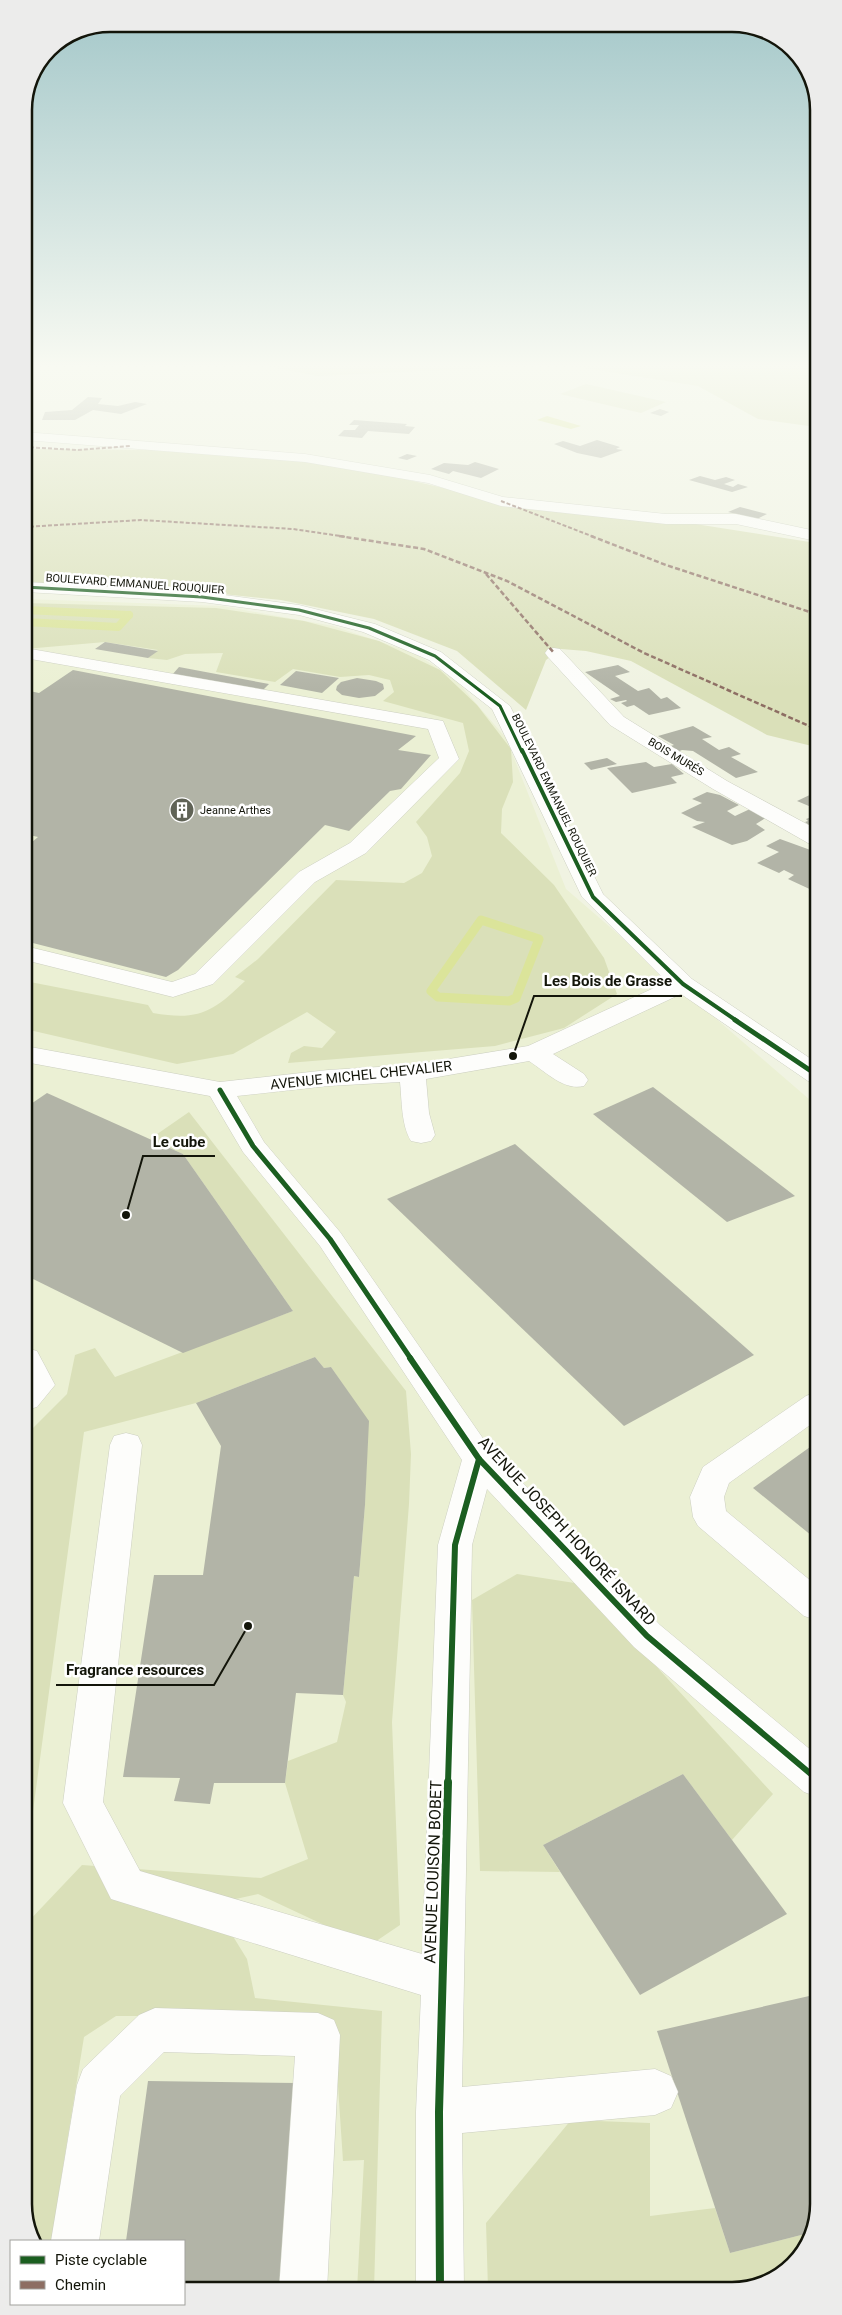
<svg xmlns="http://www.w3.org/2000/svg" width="842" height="2315" viewBox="0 0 842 2315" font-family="Roboto,sans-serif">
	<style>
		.built { fill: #ebf0d4 }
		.green { fill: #dae0b9 }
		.water { fill: #dbe49a }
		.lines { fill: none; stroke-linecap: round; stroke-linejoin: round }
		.stream-far1 { stroke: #dbe49a; stroke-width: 8 }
		.stream { stroke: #dbe49a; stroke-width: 9 }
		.building { fill: #b2b4a7 }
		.minor-casing { stroke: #cccfc1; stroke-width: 1 }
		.minor { fill: #fdfdfb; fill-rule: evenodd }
		.quiet-far1 { stroke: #8d6e63; stroke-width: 2; stroke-dasharray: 4 2; stroke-linecap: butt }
		.quiet { stroke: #8d6e63; stroke-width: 2.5; stroke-dasharray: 5 2.5; stroke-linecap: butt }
		.cycleway-far4-casing { stroke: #fff; stroke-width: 5 }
		.cycleway-far3-casing { stroke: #fff; stroke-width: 6 }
		.cycleway-far2-casing { stroke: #fff; stroke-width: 8 }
		.cycleway-far1-casing { stroke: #fff; stroke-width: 9 }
		.cycleway-casing { stroke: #fff; stroke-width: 11 }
		.cycleway-far4 { stroke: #1b5e20; stroke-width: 3 }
		.cycleway-far3 { stroke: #1b5e20; stroke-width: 4 }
		.cycleway-far2 { stroke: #1b5e20; stroke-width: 5 }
		.cycleway-far1 { stroke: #1b5e20; stroke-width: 6 }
		.cycleway { stroke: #1b5e20; stroke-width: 8 }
		.labels { text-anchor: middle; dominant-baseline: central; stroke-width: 5; stroke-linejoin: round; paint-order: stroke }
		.far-street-label { font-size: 11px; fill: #13150a; stroke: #fff }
		.far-poi-label { font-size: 11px; fill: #13150a; stroke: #fff; text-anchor: start }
		.street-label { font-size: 14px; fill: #13150a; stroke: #fff }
		.near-street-label { font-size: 16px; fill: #13150a; stroke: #fff }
		.rim { fill: none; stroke: #13150a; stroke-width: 2.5 }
		.leader { fill: none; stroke: #13150a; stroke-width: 2 }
		.callout-dot { fill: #13150a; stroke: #fff; stroke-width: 2 }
		.callout-label { font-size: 15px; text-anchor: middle; font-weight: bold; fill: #13150a; stroke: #fff; stroke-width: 5; stroke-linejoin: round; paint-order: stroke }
	</style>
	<rect width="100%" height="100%" fill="#f0f3e2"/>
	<polygon class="built" points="25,599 222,606 333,626 414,653 455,679 506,738 566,889 817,1106 818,2205 800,2258 754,2288 184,2291 184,2241 36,2241 27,2227"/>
	<g class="green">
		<polygon points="266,366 532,366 317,376"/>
		<polygon points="571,366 816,366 816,427 758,419 698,386"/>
		<polygon points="586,384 666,402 641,413 560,394"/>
		<polygon points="24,449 162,450 339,464 522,506 689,523 816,543 816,747 767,735 631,661 586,651 561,649 546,660 526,710 457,651 374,619 281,600 194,591 25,583"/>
		<path d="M25,603L216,608L304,621L379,641L440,670L477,705L511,749L513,782L502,809L501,833L554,885L604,958L617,994L564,1028L495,1046L288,1063L291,1053L304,1046L322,1048L336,1032L307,1012L233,1054L177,1064L25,1029V981L148,1005L153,1013C199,1021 213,1012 245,981L235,977L258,959L336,880L404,883L422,873L432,856L427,837L416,822L460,773L469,751L463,723L383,701L394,692L390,680L369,675L340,677L293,669L275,682L216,672L223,653L185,654L167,660L148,658L158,650L105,642L25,649Z"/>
		<polygon points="189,1112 406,1391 411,1454 409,1504 392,1722 400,1925 369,1946 258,1894 213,1904 247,1959 255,1998 382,2011 374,2290 357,2290 364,2160 343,2161 334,2026 258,2011 259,2016 116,2016 84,2037 51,2241 36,2241 27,2227 26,1924 82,1865 261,1878 308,1859 285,1783 288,1761 337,1742 346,1702 343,1695 354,1576 359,1577 365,1505 368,1421 331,1367 324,1368 315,1357 196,1403 84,1432 26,1863 26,1435 67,1394 75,1355 95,1348 115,1377 293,1311 183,1154 150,1139"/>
		<polygon points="517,1574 581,1584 773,1794 732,1840 683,1774 543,1845 560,1872 480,1871 472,1600"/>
		<polygon points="571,2120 650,2123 650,2216 715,2208 730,2253 809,2233 800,2258 754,2288 488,2289 486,2223"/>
	</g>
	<polygon class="water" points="547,416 581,426 571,429 537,420"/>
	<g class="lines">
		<g class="stream-far1">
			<polyline points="25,610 129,615"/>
			<polyline points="25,622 118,627 129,615"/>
		</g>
		<polygon class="stream" points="481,920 539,939 516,998 509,1001 438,997 431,991"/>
	</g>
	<g class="building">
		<polygon points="88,397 102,398 98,404 118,406 135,402 147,404 121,414 93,410 75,420 42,420 45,412 72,410"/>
		<polygon points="660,409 669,412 661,416 650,413"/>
		<polygon points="354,420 407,424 405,426 415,427 409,434 368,431 362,438 338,436 344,430 355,430 359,425 349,425"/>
		<polygon points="597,440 620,447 616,449 623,450 601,458 577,453 554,444 563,441 580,446"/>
		<polygon points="407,454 417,456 407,460 398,458"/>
		<polygon points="475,462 499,469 481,478 453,471 449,474 431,469 444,463 468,465"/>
		<polygon points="700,476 715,480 726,477 735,480 724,484 733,487 738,484 748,487 732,492 689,480"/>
		<polygon points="740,507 767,514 757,519 728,512"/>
		<polygon points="105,642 158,651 148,658 95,649"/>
		<polygon points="618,665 630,672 615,676 638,691 649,688 661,699 667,697 681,708 649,715 634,705 627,707 621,703 627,701 626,700 616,702 610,699 620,696 585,672"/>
		<polygon points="179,667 269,684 261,692 172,675"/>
		<polygon points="73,670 416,736 398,750 431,755 401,789 390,791 349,831 325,825 178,970 166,977 25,941 25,848 38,837 25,834 25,690 39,693"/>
		<polygon points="296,671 339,678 322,693 280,685"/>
		<polygon points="357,678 376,681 383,684 384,689 375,696 359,698 342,695 336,690 337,686 341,682"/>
		<polygon points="693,726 712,737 702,739 719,750 729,747 741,754 731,757 758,772 736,778 693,751 682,750 675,753 667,747 674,745 658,736"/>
		<polygon points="607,758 617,764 591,770 584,763"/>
		<polygon points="646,762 654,767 672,764 684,774 671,777 677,783 632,793 607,768"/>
		<polygon points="707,792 720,795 739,805 727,811 735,816 750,809 767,817 756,824 765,830 747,841 732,845 692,827 705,822 697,821 681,813 702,803 692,799"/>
		<polygon points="816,792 816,809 797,801"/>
		<polygon points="816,815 816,823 810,826 805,822 808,821 806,819"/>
		<polygon points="780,839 816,852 816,892 788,879 794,875 784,870 779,873 757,863 779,852 766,846"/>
		<polygon points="653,1087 795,1196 727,1222 593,1114"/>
		<polygon points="47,1093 183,1154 293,1311 183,1353 25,1275 25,1108"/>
		<polygon points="515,1144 754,1355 624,1426 387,1199"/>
		<polygon points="315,1357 324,1368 331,1367 369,1421 365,1505 359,1577 354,1576 343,1695 296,1693 285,1783 214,1783 210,1804 174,1801 180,1778 123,1777 154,1575 203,1575 221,1446 196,1403"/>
		<polygon points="817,1442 817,1540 753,1488"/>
		<polygon points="683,1774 787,1914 640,1995 543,1845"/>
		<polygon points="818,1994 818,2205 809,2233 730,2253 657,2031"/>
		<polygon points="148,2081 297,2083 282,2290 184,2291 184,2241 126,2241"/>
	</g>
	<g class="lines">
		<defs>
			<g id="minor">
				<polygon points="24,432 305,454 430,475 503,497 666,514 736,514 816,531 816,541 736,524 666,524 501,506 428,483 305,462 24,440"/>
				<path d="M25,582L202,592L299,605L375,624L441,652L510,706L603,894L692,979L817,1063V1083L808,1081L681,994L553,1054L584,1074L588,1080L584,1086C564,1091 546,1072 529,1061L426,1079L429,1113L435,1135L431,1141L421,1143L411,1141C401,1125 402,1100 400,1082L328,1086L237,1096L264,1142L340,1232L491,1450L660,1625L818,1756V1797L804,1792L634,1647L487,1489L472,1545L462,2087L655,2069L671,2076L678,2092L671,2108L655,2115L462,2133L464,2289L416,2290V2112L421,1995L111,1899L63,1803L110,1445L114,1436L126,1433L138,1436L142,1445L103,1802L140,1871L422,1954L438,1545L462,1460L320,1246L243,1152L210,1096L25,1062V1046L220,1082L328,1070L412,1065L528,1046L667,982L582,897L492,709L429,660L363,632L299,615L202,602L25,592Z"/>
				<polygon points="25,648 443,721 459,759 366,853 315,882 213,984 173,997 25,960 25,946 172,982 195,974 299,872 350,843 439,758 428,729 25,658"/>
				<polygon points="554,648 560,649 624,717 727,781 816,829 816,844 808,843 713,789 610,725 548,657 545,653 548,649"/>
				<polygon points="26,1348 37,1351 55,1385 37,1407 26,1410"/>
				<polygon points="817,1392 817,1420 729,1483 724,1497 726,1511 817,1586 817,1620 804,1616 698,1526 693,1517 690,1497 703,1467 806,1396"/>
				<polygon points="155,2008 318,2013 334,2020 340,2035 327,2290 279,2290 295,2056 164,2052 120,2096 99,2241 51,2241 77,2085 83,2069 139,2015"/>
			</g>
		</defs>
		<use href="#minor" class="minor-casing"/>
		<use href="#minor" class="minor"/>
		<g class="quiet-far1">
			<polyline points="24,447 78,450 130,446"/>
			<polyline points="501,501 594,537"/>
			<polyline points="24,527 141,520 293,529 347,537"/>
		</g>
		<g class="quiet">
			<polyline points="339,536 424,549 507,581 644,653 816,729"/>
			<polyline points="591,536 666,565 816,614"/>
			<polyline points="486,574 554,653"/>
		</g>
		<defs>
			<polyline id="cycleway-far4" points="25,587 202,597 299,610 369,628 435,656 500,706 522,752"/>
			<polyline id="cycleway-far3" points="522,750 593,897 683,984 737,1021"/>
			<g id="cycleway-far2">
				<polyline points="735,1020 817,1075"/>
				<polyline points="220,1090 253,1146 330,1239 411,1359"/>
			</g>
			<g id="cycleway-far1">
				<polyline points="410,1358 479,1459 647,1636 818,1780"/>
				<polyline points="448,1783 455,1545 479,1459"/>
			</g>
			<polyline id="cycleway" points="440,2290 439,2112 448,1782"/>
		</defs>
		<use href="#cycleway-far4" class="cycleway-far4-casing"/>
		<use href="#cycleway-far3" class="cycleway-far3-casing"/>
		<use href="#cycleway-far2" class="cycleway-far2-casing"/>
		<use href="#cycleway-far1" class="cycleway-far1-casing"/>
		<use href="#cycleway" class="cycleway-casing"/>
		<use href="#cycleway-far4" class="cycleway-far4"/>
		<use href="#cycleway-far3" class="cycleway-far3"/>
		<use href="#cycleway-far2" class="cycleway-far2"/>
		<use href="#cycleway-far1" class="cycleway-far1"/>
		<use href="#cycleway" class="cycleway"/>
	</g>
	<linearGradient id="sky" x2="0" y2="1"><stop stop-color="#a3c7c9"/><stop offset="0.53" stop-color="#f8faf2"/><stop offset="1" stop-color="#f8faf2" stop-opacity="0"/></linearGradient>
	<rect width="842" height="690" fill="url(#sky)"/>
	<defs>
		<symbol id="building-disc" viewBox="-11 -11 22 22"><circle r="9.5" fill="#606356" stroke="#fff"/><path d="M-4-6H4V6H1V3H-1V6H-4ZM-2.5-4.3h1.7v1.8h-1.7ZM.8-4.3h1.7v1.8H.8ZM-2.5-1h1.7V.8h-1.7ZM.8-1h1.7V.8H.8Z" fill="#fff"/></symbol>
	</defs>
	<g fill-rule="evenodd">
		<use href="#building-disc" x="168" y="796" width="28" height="28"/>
	</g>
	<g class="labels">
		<g class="far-street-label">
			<text transform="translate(135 584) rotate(4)">BOULEVARD EMMANUEL ROUQUIER</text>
			<text transform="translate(676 757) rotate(31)">BOIS MURÉS</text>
			<text transform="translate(554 795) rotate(64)">BOULEVARD EMMANUEL ROUQUIER</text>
		</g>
		<g class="far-poi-label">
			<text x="200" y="810">Jeanne Arthes</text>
		</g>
		<g class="street-label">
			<text transform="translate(361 1075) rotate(-6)">AVENUE MICHEL CHEVALIER</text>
		</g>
		<g class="near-street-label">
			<text transform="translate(567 1531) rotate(47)">AVENUE JOSEPH HONORÉ ISNARD</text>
			<text transform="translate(433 1872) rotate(-88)">AVENUE LOUISON BOBET</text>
		</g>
	</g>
	<path d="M0 0H842V2315H0ZM110 32H732A78 78 0 0 1 810 110V2204A78 78 0 0 1 732 2282H110A78 78 0 0 1 32 2204V110A78 78 0 0 1 110 32Z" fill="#ececeb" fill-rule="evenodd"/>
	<path class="rim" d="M110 32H732A78 78 0 0 1 810 110V2204A78 78 0 0 1 732 2282H110A78 78 0 0 1 32 2204V110A78 78 0 0 1 110 32Z"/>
	<path class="leader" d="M513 1056L534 996H682M126 1215L143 1156H215M248 1626L214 1685H56"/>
	<g class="callout-dot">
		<circle cx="513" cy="1056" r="5"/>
		<circle cx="126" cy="1215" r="5"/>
		<circle cx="248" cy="1626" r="5"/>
	</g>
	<g class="callout-label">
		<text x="608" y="986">Les Bois de Grasse</text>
		<text x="179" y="1147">Le cube</text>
		<text x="135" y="1675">Fragrance resources</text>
	</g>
	<rect x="10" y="2240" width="175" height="65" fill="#ffffff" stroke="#a1a19d"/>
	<rect x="20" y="2256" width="25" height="8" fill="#1b5e20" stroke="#a1a19d"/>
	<text x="55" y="2265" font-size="15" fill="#13150a">Piste cyclable</text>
	<rect x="20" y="2281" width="25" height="8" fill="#8d6e63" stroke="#a1a19d"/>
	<text x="55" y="2290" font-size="15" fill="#13150a">Chemin</text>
</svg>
